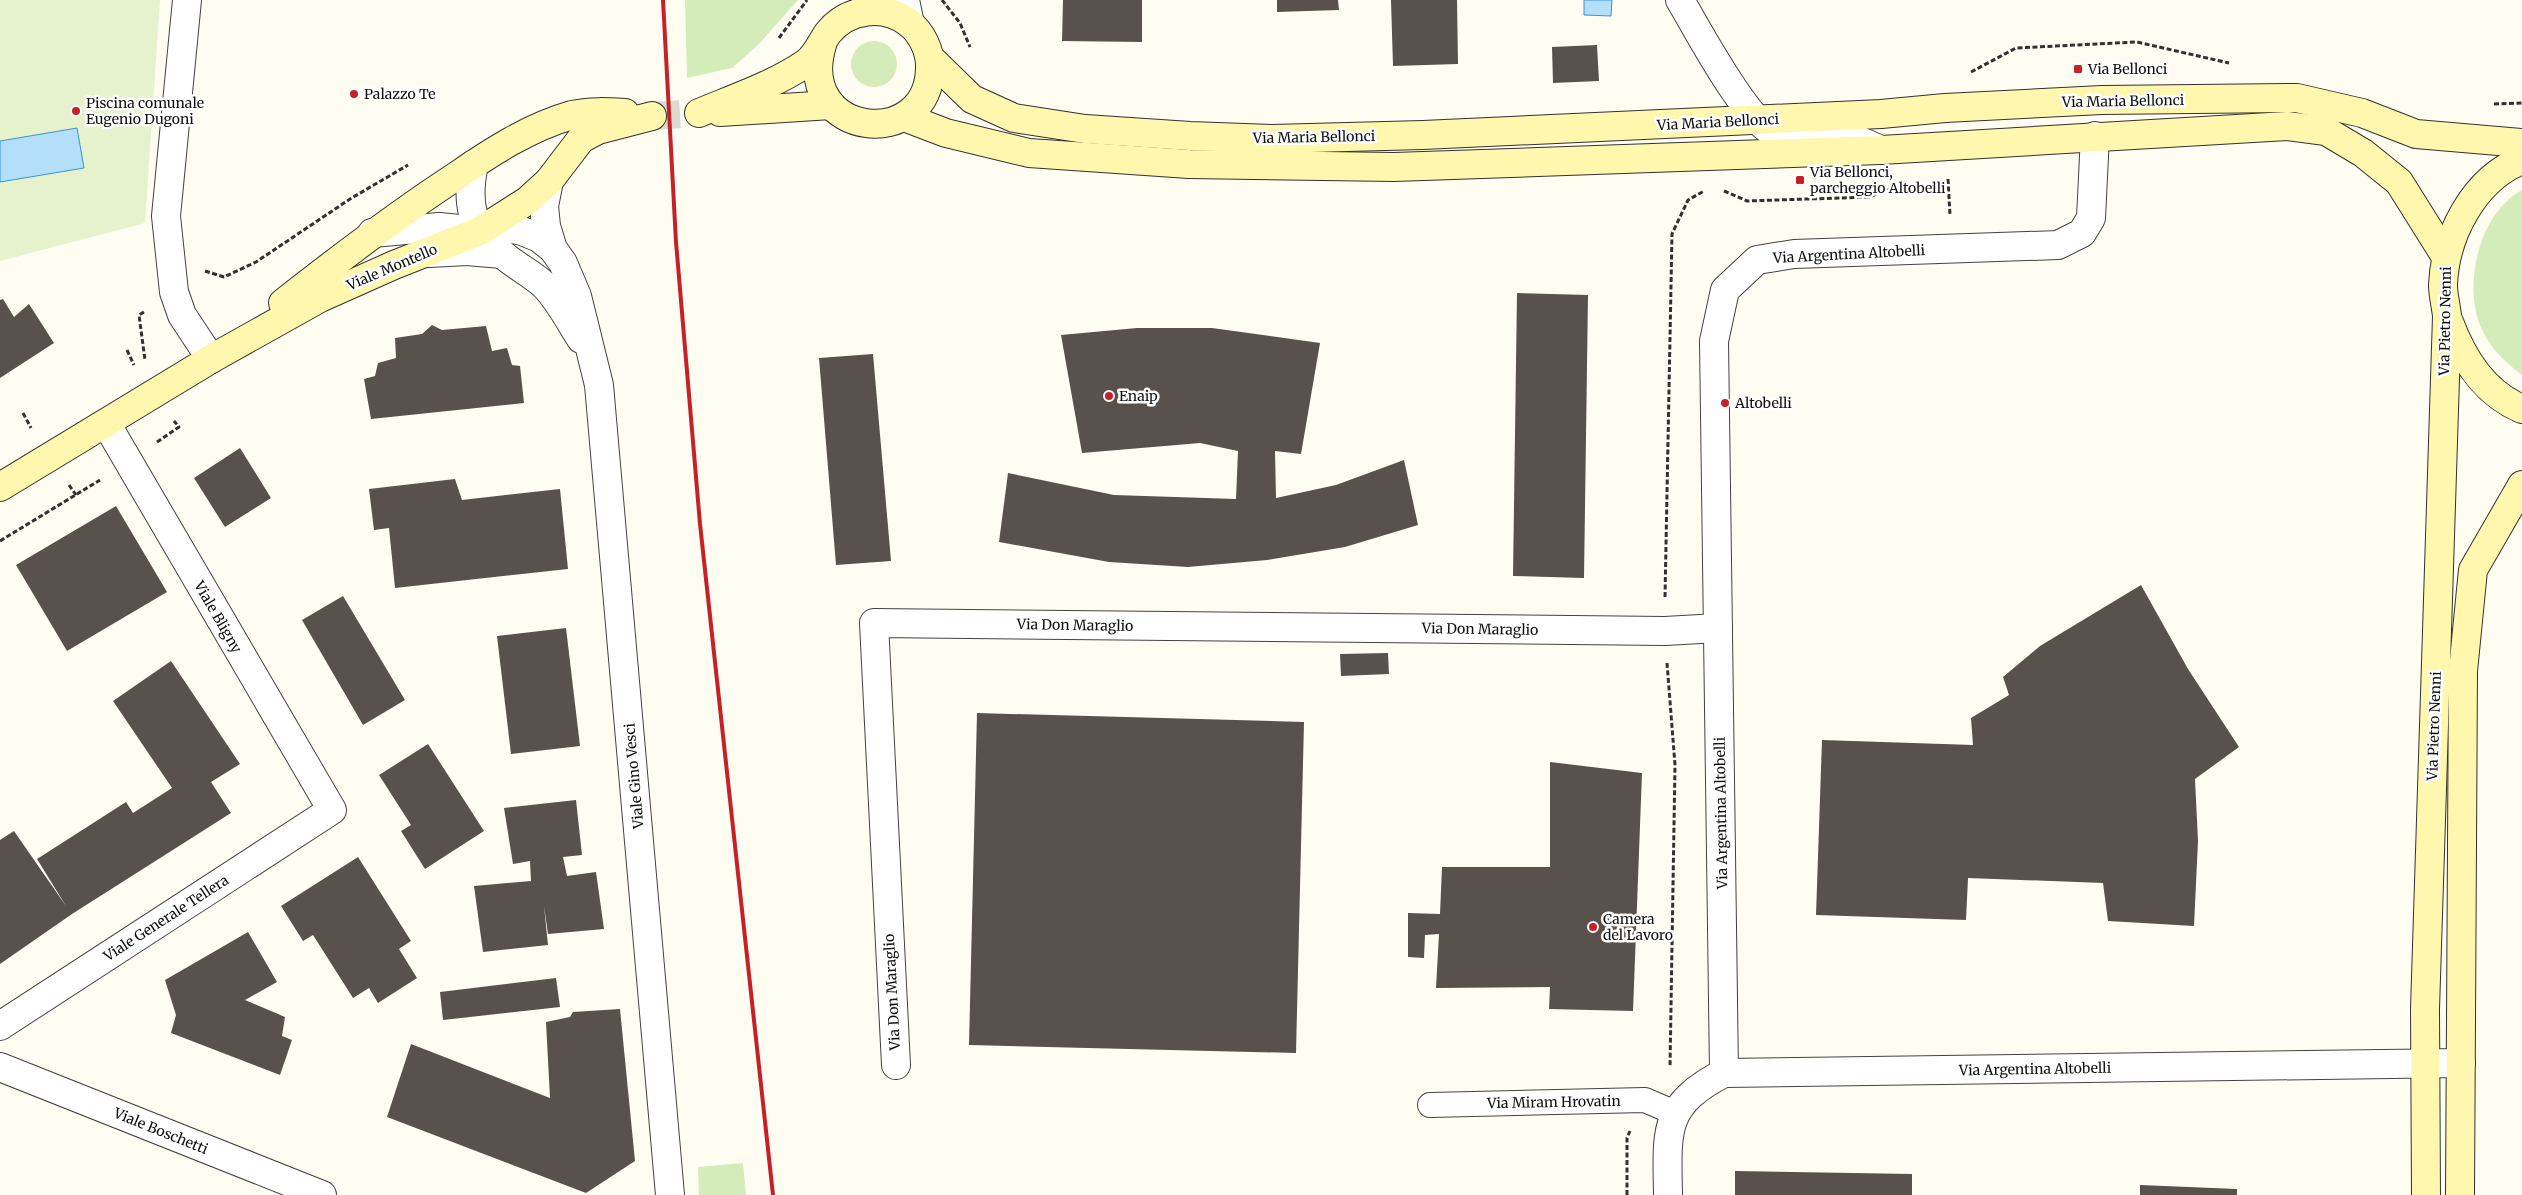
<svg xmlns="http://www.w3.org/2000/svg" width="2522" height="1195" viewBox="0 0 2522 1195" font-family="Merriweather,serif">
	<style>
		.green { fill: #d3ecb9 }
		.pitch { fill: #e5f2cb }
		.water { fill: #b4dff9; stroke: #3894d3 }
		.building { fill: #59514b }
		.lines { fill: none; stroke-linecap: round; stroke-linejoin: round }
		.secondary-tunnel { stroke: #dbd9d0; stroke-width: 28; stroke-dasharray: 28 14; stroke-linecap: butt }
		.lane-casing { stroke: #424242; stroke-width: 26 }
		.street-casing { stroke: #424242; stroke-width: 30 }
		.secondary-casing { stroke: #313131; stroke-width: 30 }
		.path { stroke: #313131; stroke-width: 3; stroke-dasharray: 5 2.5; stroke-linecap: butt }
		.lane { stroke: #fff; stroke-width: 24 }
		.street { stroke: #fff; stroke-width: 28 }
		.secondary { stroke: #fff7ad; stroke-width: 28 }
		.rail { stroke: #c62128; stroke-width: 4 }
		.poi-dot { fill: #c62128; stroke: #fff; stroke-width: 2 }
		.labels { text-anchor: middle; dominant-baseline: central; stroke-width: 5; stroke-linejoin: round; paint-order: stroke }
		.poi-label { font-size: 14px; fill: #0f0f0f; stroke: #fff; text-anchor: start }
		.street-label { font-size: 14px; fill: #0f0f0f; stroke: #fff }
	</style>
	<rect width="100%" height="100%" fill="#fffdf2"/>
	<g class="green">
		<polygon points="685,0 798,0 758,45 732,68 687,78"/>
		<circle cx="874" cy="64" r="23"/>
		<path d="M2522,190V375C2506,363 2491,349 2482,330C2462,287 2478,214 2522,190Z"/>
		<polygon points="743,1163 746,1195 699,1195 698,1167"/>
	</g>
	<polygon class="pitch" points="0,0 160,0 145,223 0,261"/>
	<g class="water">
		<polygon points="1584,0 1612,0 1611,16 1584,15"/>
		<polygon points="77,128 84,168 0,182 0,141"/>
	</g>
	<g class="building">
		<polygon points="1063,0 1142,0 1142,42 1062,41"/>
		<polygon points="1277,0 1338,0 1339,10 1277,12"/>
		<polygon points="1391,0 1457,0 1458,64 1393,66"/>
		<polygon points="1597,45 1599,81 1553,83 1552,47"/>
		<polygon points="1517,293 1588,295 1584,578 1513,576"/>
		<polygon points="3,299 14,317 29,304 54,343 0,378 0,300"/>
		<polygon points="432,325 442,330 486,326 492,351 507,348 512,365 520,366 524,403 371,419 364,379 375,376 378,363 396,358 395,338 422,334"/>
		<polygon points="1137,328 1212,328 1320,343 1301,454 1275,451 1276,498 1336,485 1404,460 1418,525 1345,547 1267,560 1188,567 1109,562 999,542 1008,473 1114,495 1236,499 1238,451 1200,443 1082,453 1061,335"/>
		<polygon points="873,354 891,561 836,565 819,358"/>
		<polygon points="240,448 271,498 225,527 194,478"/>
		<polygon points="455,479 462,500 560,489 568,569 395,588 389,528 374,530 369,489"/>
		<polygon points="116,506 167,592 67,651 16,565"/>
		<polygon points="2141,585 2188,669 2239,747 2195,779 2198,841 2194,926 2108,921 2103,883 1968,878 1966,920 1816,915 1822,740 1973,745 1971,718 2009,695 2003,677 2040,646"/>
		<polygon points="343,596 405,700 363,725 302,620"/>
		<polygon points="566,628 580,746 511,754 497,636"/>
		<polygon points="1388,653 1389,674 1341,676 1340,654"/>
		<polygon points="171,661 240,764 211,782 231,813 72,914 0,964 0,840 14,831 66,906 37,859 126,802 133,813 172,788 113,701"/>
		<polygon points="977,713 1304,722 1296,1053 969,1045"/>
		<polygon points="428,744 484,831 425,869 401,831 411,825 379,775"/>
		<polygon points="1550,762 1642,773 1633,1011 1549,1009 1550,987 1436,988 1439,934 1425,935 1424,958 1408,957 1408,913 1440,914 1442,867 1550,867"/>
		<polygon points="576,800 582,855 563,857 567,876 596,872 604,929 548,934 544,906 548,945 483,952 474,886 531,881 530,861 513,864 504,808"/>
		<polygon points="358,857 411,941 399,949 417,978 378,1003 369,988 353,998 313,935 303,941 281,906"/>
		<polygon points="248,932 277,982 245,1000 285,1017 282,1036 292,1040 280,1075 171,1033 176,1015 165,980"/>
		<polygon points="556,978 560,1007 443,1020 440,992"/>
		<polygon points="620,1009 635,1161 586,1193 387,1117 411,1044 550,1098 546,1022 570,1017 573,1012"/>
		<polygon points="1735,1171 1912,1174 1912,1195 1735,1195"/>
		<polygon points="2140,1185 2237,1189 2237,1195 2140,1195"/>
	</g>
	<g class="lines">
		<polyline class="secondary-tunnel" points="652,116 699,113"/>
		<defs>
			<polyline id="lane" points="1430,1105 1645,1100 1675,1113"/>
			<g id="street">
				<polyline points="187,0 166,216 174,292 182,315 211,359"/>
				<polyline points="905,0 910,24"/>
				<path d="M1680,0C1697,28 1750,131 1781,136C1800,140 1819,132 1838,134C1853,136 1868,145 1881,150"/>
				<path d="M474,164C466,201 470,227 501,253C514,265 531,273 544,285C559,300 570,322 581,339"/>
				<polyline points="549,181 544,206 546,226 553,249 563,263 577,296 599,385 670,1195"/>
				<polyline points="372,233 439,227 480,231 509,228 522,231 539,238 553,249"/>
				<polyline points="429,253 467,251 502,254"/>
				<polyline points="0,1026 332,810 106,423"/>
				<polyline points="896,1065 874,623 1665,631 1718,628"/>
				<polyline points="0,1067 322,1195"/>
				<polyline points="1724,1073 1714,341 1725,290 1757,260 1794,254 2058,245 2082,233 2091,218 2095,136"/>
				<path d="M1668,1195C1667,1131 1662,1105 1724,1073L2461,1063"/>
			</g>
			<g id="secondary">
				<polyline points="930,58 972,99 1014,118 1085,129 1190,136 1272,139 1423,135 1881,114 1945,108 2102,100 2297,98 2362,113 2416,134 2522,143"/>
				<polyline points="720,112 831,105"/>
				<path d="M699,113C735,98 774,85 806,63C816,56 821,43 828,33C848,8 884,4 909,23C922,33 930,51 930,66C931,153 794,138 822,45"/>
				<polyline points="904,117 946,133 1029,153 1189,164 1394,167 1881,150 2287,126 2326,131 2363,153 2399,182 2446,257"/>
				<path d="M283,303C339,259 395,216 455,177C491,152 530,127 572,115C589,111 608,112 625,113"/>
				<path d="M2449,322C2463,359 2484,393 2522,409"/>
				<polyline points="0,487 211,359 320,298 394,265 480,231 527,201 549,181 581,139 598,130 652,116"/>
				<path d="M2426,1195L2425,1009L2447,316C2446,306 2443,295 2443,285C2445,235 2474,179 2522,160"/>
				<polyline points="2460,1195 2463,671 2473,570 2522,485"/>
			</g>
		</defs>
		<use href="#lane" class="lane-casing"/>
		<use href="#street" class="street-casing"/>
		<use href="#secondary" class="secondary-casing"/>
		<g class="path">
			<polyline points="942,0 960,23 970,47"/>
			<polyline points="779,38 807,0"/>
			<polyline points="1971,72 2016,48 2137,42 2229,63"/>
			<polyline points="2494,104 2522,103"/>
			<polyline points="1948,179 1950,215"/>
			<polyline points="1724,191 1747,201 1869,197 1903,184"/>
			<polyline points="205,271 224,277 256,262 350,199 408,165"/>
			<polyline points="144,312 139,315 145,360"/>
			<polyline points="127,350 134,365"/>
			<polyline points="23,413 31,428"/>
			<polyline points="157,442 179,427 174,421"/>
			<polyline points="69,485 76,495"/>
			<polyline points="0,541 100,480"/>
			<polyline points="1665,597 1672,234 1688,200 1704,191"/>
			<polyline points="1667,663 1675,765 1670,1067"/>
			<polyline points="1627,1195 1627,1138 1630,1131"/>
		</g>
		<use href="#lane" class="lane"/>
		<use href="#street" class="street"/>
		<use href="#secondary" class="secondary"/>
		<polyline class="rail" points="663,0 676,242 700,524 773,1195"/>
	</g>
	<g class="poi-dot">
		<rect x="2073" y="64" width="10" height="10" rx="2.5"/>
		<circle cx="354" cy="94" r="5"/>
		<circle cx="76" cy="111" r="5"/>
		<rect x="1795" y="175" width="10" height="10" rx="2.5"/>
		<circle cx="1109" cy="396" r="5"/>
		<circle cx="1725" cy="403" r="5"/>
		<circle cx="1593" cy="927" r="5"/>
	</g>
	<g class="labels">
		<g class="poi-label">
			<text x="2088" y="69">Via Bellonci</text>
			<text x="364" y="94">Palazzo Te</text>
			<text x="86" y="103">Piscina comunale<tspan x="86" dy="16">Eugenio Dugoni</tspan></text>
			<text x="1810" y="172">Via Bellonci,<tspan x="1810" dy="16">parcheggio Altobelli</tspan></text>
			<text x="1119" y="396">Enaip</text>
			<text x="1735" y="403">Altobelli</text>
			<text x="1603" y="919">Camera<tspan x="1603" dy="16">del Lavoro</tspan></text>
		</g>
		<g class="street-label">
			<text transform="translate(2123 101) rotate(-1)">Via Maria Bellonci</text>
			<text transform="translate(1718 122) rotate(-3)">Via Maria Bellonci</text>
			<text transform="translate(1314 137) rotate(-1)">Via Maria Bellonci</text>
			<text transform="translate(1849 254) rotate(-3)">Via Argentina Altobelli</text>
			<text transform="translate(392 267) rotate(-23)">Viale Montello</text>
			<text transform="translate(2445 321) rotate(-89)">Via Pietro Nenni</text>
			<text transform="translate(218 617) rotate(60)">Viale Bligny</text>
			<text transform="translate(1075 625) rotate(1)">Via Don Maraglio</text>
			<text transform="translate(1480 629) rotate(1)">Via Don Maraglio</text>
			<text transform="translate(2434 726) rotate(-88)">Via Pietro Nenni</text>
			<text transform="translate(634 776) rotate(-95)">Viale Gino Vesci</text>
			<text transform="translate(1721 813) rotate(-91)">Via Argentina Altobelli</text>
			<text transform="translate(166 918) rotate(-33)">Viale Generale Tellera</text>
			<text transform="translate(892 992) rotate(-93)">Via Don Maraglio</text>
			<text transform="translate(2035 1069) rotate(-1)">Via Argentina Altobelli</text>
			<text transform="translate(1554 1102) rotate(-1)">Via Miram Hrovatin</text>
			<text transform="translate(161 1131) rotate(22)">Viale Boschetti</text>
		</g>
	</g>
</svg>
